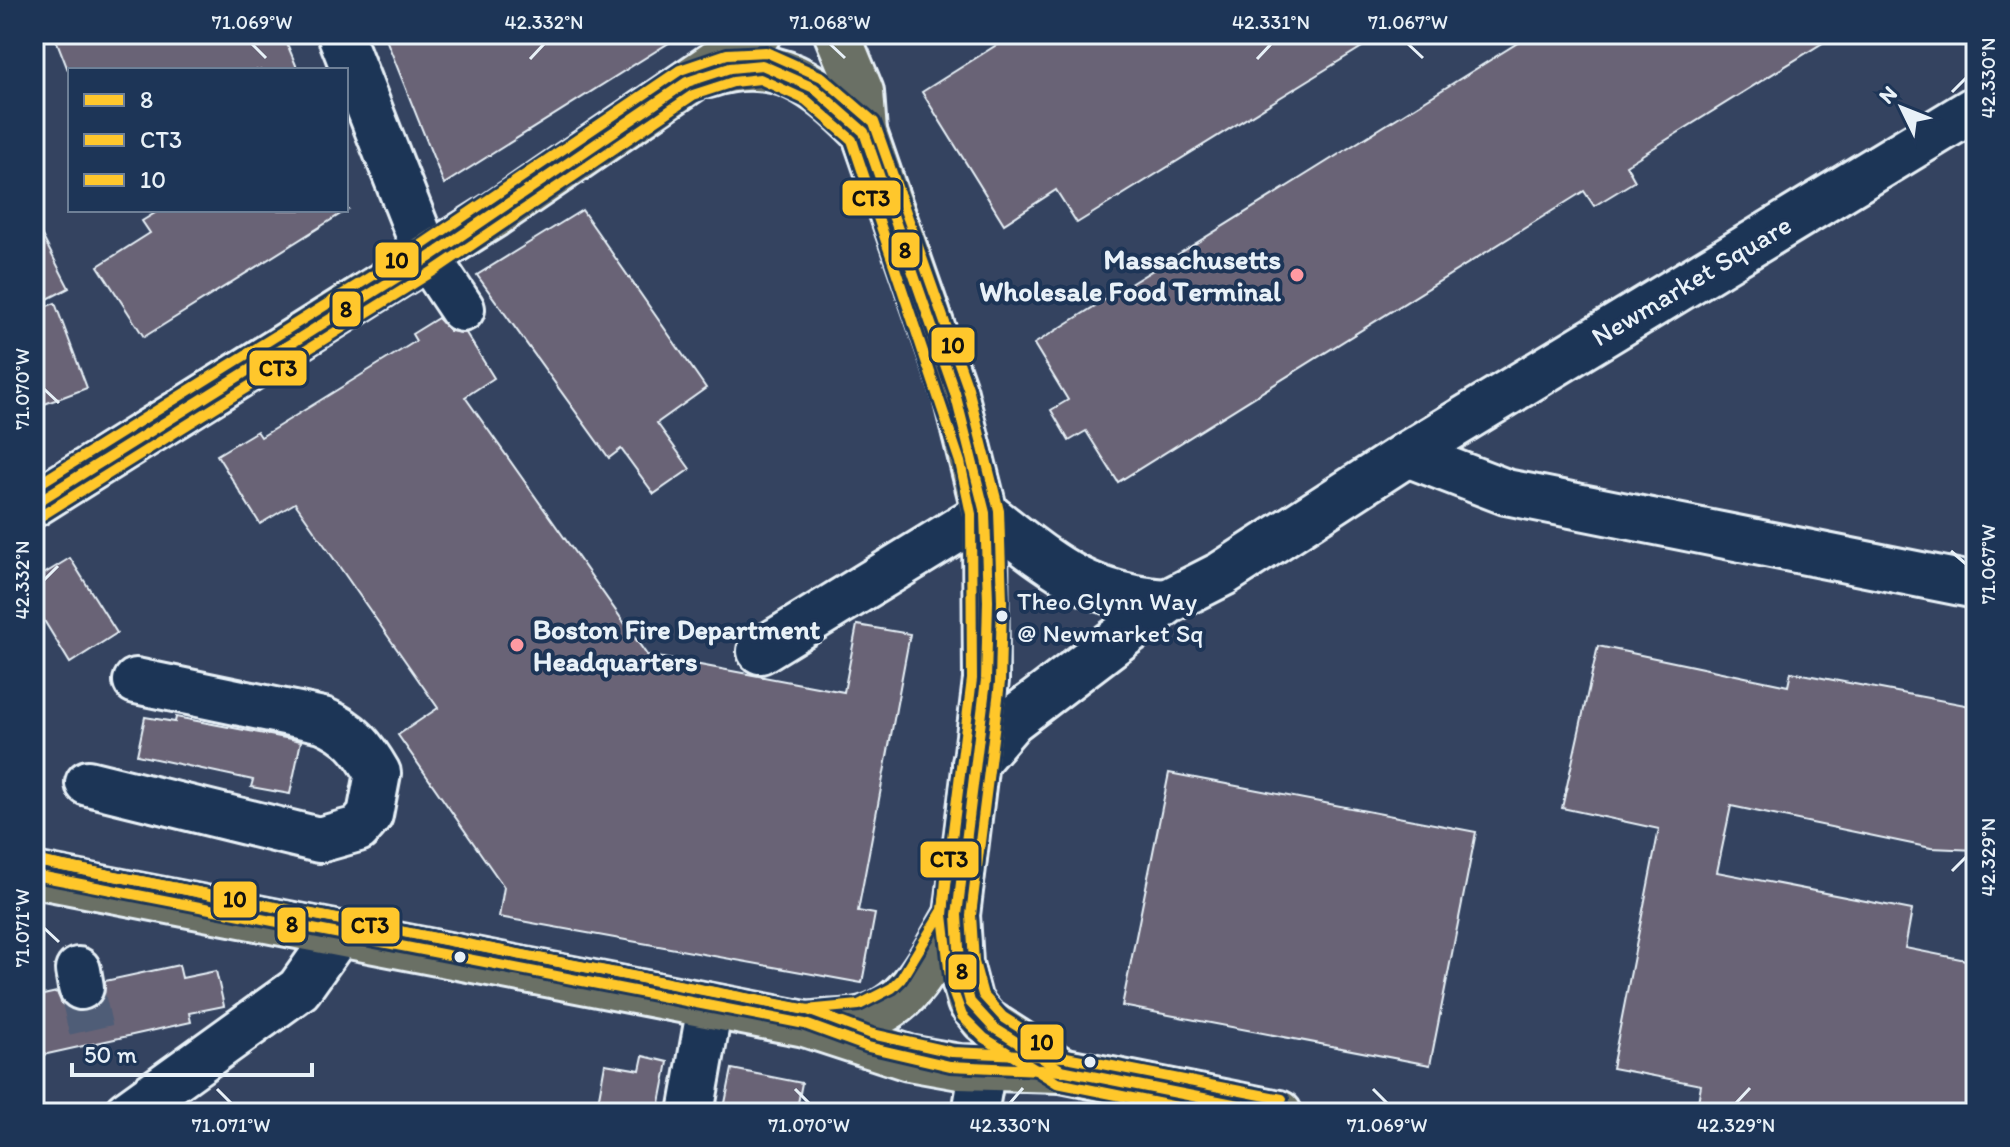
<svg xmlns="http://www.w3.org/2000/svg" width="2010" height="1147" viewBox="0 0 2010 1147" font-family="Itim,sans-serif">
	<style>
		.building { fill: #696476; stroke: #e8f1f8; stroke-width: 2 }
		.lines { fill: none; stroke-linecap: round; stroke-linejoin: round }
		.minor-tunnel { stroke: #4f5d77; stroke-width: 44; stroke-dasharray: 44 22; stroke-linecap: butt }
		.minor-casing { stroke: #e8f1f8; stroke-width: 50 }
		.major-casing { stroke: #e8f1f8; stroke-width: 50 }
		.minor { stroke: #1d3557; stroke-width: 44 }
		.major { stroke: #6b7065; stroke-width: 44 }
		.bus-1-casing { stroke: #1d3557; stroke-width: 16 }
		.bus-2-casing { stroke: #1d3557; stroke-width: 16 }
		.bus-3-casing { stroke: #1d3557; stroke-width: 16 }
		.bus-1 { stroke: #ffc72c; stroke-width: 10 }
		.bus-2 { stroke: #ffc72c; stroke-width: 10 }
		.bus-3 { stroke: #ffc72c; stroke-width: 10 }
		.ticks { fill: none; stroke: #e8f1f8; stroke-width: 3 }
		.poi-dot { fill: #ff9aa2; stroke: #1d3557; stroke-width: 3 }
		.bus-dot { fill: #e8f1f8; stroke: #1d3557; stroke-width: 3 }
		.labels { text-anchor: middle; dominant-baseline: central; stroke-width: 8; stroke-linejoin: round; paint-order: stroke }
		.bus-label { font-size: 26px; fill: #e8f1f8; stroke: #1d3557; text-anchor: start }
		.poi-label { font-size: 28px; font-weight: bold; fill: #e8f1f8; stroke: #1d3557; text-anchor: end }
		.street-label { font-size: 28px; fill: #e8f1f8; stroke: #1d3557 }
		.line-badge { stroke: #1d3557; stroke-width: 3 }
		.pale-badge-label { font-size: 22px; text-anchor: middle; font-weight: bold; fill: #111 }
		.neatline { fill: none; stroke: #e8f1f8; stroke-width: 3 }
		.ticks-label { font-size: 20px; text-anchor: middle; fill: #e8f1f8 }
	</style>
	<rect width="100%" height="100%" fill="#344360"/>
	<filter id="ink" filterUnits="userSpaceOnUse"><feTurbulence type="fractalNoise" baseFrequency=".0125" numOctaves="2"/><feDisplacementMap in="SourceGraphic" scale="16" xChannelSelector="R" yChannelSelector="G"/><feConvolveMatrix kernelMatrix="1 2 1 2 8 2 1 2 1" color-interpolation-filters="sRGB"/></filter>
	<g filter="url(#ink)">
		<g class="building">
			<polygon points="54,34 283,34 298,70 68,70"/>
			<polygon points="384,34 683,34 444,184"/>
			<polygon points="1014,34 1383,34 1077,223 1056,190 1004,224 922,92"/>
			<polygon points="1532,34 1837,34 1626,165 1635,181 1594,206 1584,191 1118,482 1086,431 1069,441 1051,410 1068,400 1034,344"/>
			<polygon points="160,210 347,210 144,337 98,266 150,233 142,221"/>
			<polygon points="582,210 706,388 657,423 690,469 654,494 621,449 609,458 477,275"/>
			<polygon points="34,220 69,288 42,302 34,286"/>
			<polygon points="55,303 87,388 34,408 34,311"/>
			<polygon points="438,318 450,331 466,333 494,378 465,397 647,655 844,692 857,625 910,634 858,911 875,914 862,983 499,917 504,887 398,735 438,708 295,503 260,524 217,455 257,431 261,437 416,341 412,334"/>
			<polygon points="70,558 117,633 70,663 34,604 34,580"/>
			<polygon points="1598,646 1788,686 1791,672 1976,707 1976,850 1931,848 1731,806 1717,872 1912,910 1905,948 1976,962 1976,1113 1901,1113 1873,1107 1872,1113 1696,1113 1701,1085 1612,1068 1659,829 1562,808"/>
			<polygon points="145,717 175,722 176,717 301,741 290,794 251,787 253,780 137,755"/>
			<polygon points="1169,773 1476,832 1430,1065 1122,1006"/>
			<polygon points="179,965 182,978 216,971 224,1006 189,1013 191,1022 34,1057 34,997 57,992 62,1004 72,1010 86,1011 98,1006 104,996 105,981"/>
			<polygon points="643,1056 668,1062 658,1113 596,1113 605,1064 640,1070"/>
			<polygon points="732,1069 802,1083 796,1113 723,1113"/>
		</g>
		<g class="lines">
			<polyline class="minor-tunnel" points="81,987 94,1044"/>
			<defs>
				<g id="minor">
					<polyline points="340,34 428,258 462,309"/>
					<polyline points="1407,454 1506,492 1976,586"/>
					<path d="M760,651L985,513C1049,562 1082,596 1167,602"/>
					<polyline points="975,763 1012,720 1167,602 1222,574 1407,454 1976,108"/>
					<path d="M88,783L319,840L358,829L370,815L378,773C363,747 351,732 323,720L136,681"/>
					<polyline points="78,970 81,987"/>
					<polyline points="127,1113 299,989 338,934"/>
					<polyline points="691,1113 710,1006"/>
					<polyline points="975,1113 983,1068"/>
				</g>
				<g id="major">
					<polyline points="837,34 861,92 864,132 955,393 985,513 986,680 957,915 960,964 970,1002 984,1020 1061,1070"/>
					<path d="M708,75C777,52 817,85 864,132"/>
					<polyline points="34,504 494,215 758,34"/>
					<polyline points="34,875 805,1024 909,1058 960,1067 1061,1070 1279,1113"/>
					<path d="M814,1024C829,1022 848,1023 863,1019C912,1006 933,955 957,915"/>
				</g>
			</defs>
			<use href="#minor" class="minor-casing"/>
			<use href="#major" class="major-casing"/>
			<use href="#minor" class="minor"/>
			<use href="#major" class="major"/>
			<defs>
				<g id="bus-1">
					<polyline points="34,504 428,258 687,82 730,68 762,65 814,88 864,132 955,393 985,513 988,601 986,680 957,915 960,964 970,1002 994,1028 1061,1070 1279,1113"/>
					<polyline points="34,875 805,1024 868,1047 950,1066 1063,1071"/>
				</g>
				<g id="bus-2">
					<polyline points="37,861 806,1010 859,1005 892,988 901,979 943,910 972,679 971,514 960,462 852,140 806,100 760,79 733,82 693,95 435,270 41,516"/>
					<polyline points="946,879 943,915 951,986 962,1016 984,1038 1057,1083 1207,1113"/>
				</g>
				<g id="bus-3">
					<polyline points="34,487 420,246 680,70 727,54 766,52 822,77 874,122 968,388 999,511 1002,601 1000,682 971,915 974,962 983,995 1003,1017 1066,1057 1282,1099"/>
					<polyline points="37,861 808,1010 872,1034 952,1052 1064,1057"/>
				</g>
			</defs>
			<use href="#bus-1" class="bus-1-casing"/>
			<use href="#bus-2" class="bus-2-casing"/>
			<use href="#bus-3" class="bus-3-casing"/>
			<use href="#bus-1" class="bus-1"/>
			<use href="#bus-2" class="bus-2"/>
			<use href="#bus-3" class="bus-3"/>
		</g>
	</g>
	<path class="ticks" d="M252,44L266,58M830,44L845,58M1408,44L1423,58M530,59L544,44M1257,59L1271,44M1952,92L1966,78M44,389L59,403M1951,551L1966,564M44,580L58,566M1952,871L1966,857M44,928L59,942M217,1089L231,1103M795,1089L809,1103M1373,1089L1387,1103M1010,1103L1023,1088M1736,1103L1750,1088"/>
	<g class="poi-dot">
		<circle cx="1297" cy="275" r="8"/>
		<circle cx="517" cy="645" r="8"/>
	</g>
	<g class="bus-dot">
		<circle cx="1002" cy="616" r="7"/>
		<circle cx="460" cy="957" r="7"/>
		<circle cx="1090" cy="1062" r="7"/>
	</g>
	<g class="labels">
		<g class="bus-label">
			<text x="1017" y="601">Theo Glynn Way<tspan x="1017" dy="32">@ Newmarket Sq</tspan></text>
		</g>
		<g class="poi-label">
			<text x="1281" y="259">Massachusetts<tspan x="1281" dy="32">Wholesale Food Terminal</tspan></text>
			<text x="533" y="629" text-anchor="start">Boston Fire Department<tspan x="533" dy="32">Headquarters</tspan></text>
		</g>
		<g class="street-label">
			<text transform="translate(1691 280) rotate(-31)">Newmarket Square</text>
		</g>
	</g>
	<g class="line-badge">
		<rect x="841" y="179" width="61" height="38" rx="8" fill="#ffc72c"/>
		<rect x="890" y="231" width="31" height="38" rx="8" fill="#ffc72c"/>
		<rect x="374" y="241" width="46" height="38" rx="8" fill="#ffc72c"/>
		<rect x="331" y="290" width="31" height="38" rx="8" fill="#ffc72c"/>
		<rect x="930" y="326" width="46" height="38" rx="8" fill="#ffc72c"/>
		<rect x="248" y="349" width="60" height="38" rx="8" fill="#ffc72c"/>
		<rect x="919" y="840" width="61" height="39" rx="8" fill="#ffc72c"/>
		<rect x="212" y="880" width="46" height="39" rx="8" fill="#ffc72c"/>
		<rect x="276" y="906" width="31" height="38" rx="8" fill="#ffc72c"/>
		<rect x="340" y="906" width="61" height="39" rx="8" fill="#ffc72c"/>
		<rect x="947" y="953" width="31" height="38" rx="8" fill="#ffc72c"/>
		<rect x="1019" y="1023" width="46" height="38" rx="8" fill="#ffc72c"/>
	</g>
	<g class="pale-badge-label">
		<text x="871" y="206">CT3</text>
		<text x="905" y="258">8</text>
		<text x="397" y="268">10</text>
		<text x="346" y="317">8</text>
		<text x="953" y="353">10</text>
		<text x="278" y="376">CT3</text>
		<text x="949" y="867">CT3</text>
		<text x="235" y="907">10</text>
		<text x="292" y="932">8</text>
		<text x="370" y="933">CT3</text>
		<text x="962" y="979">8</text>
		<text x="1042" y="1050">10</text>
	</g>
	<rect width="2010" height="1147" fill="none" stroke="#1d3557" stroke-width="88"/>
	<rect x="68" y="68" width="280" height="144" fill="#1d3557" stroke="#6e8097" stroke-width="2"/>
	<rect x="84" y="94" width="40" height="12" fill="#ffc72c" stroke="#6e8097" stroke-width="2"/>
	<text x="140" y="108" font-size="24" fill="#e8f1f8">8</text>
	<rect x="84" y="134" width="40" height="12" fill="#ffc72c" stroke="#6e8097" stroke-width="2"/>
	<text x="140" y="148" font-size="24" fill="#e8f1f8">CT3</text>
	<rect x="84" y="174" width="40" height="12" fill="#ffc72c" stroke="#6e8097" stroke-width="2"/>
	<text x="140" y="188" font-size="24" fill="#e8f1f8">10</text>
	<g transform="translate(1902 108) rotate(313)" stroke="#1d3557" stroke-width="6" paint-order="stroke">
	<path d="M0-6L14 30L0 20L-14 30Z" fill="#e8f1f8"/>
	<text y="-12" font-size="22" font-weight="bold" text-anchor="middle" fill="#e8f1f8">N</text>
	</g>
	<path d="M72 1063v12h240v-12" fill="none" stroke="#e8f1f8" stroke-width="4"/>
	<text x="84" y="1063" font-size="24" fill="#e8f1f8" stroke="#1d3557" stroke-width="6" paint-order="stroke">50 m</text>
	<rect x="44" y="44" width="1922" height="1059" class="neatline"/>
	<g class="ticks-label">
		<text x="252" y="29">71.069°W</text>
		<text x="544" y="29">42.332°N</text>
		<text x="830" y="29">71.068°W</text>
		<text x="1271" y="29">42.331°N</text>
		<text x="1408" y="29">71.067°W</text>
		<text transform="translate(1988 78) rotate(-90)" y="7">42.330°N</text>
		<text transform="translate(22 389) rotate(-90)" y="7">71.070°W</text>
		<text transform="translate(1988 564) rotate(-90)" y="7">71.067°W</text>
		<text transform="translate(22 580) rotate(-90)" y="7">42.332°N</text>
		<text transform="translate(1988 857) rotate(-90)" y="7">42.329°N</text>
		<text transform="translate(22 928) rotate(-90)" y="7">71.071°W</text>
		<text x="231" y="1132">71.071°W</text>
		<text x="809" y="1132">71.070°W</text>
		<text x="1010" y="1132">42.330°N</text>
		<text x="1387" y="1132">71.069°W</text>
		<text x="1736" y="1132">42.329°N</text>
	</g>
</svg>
